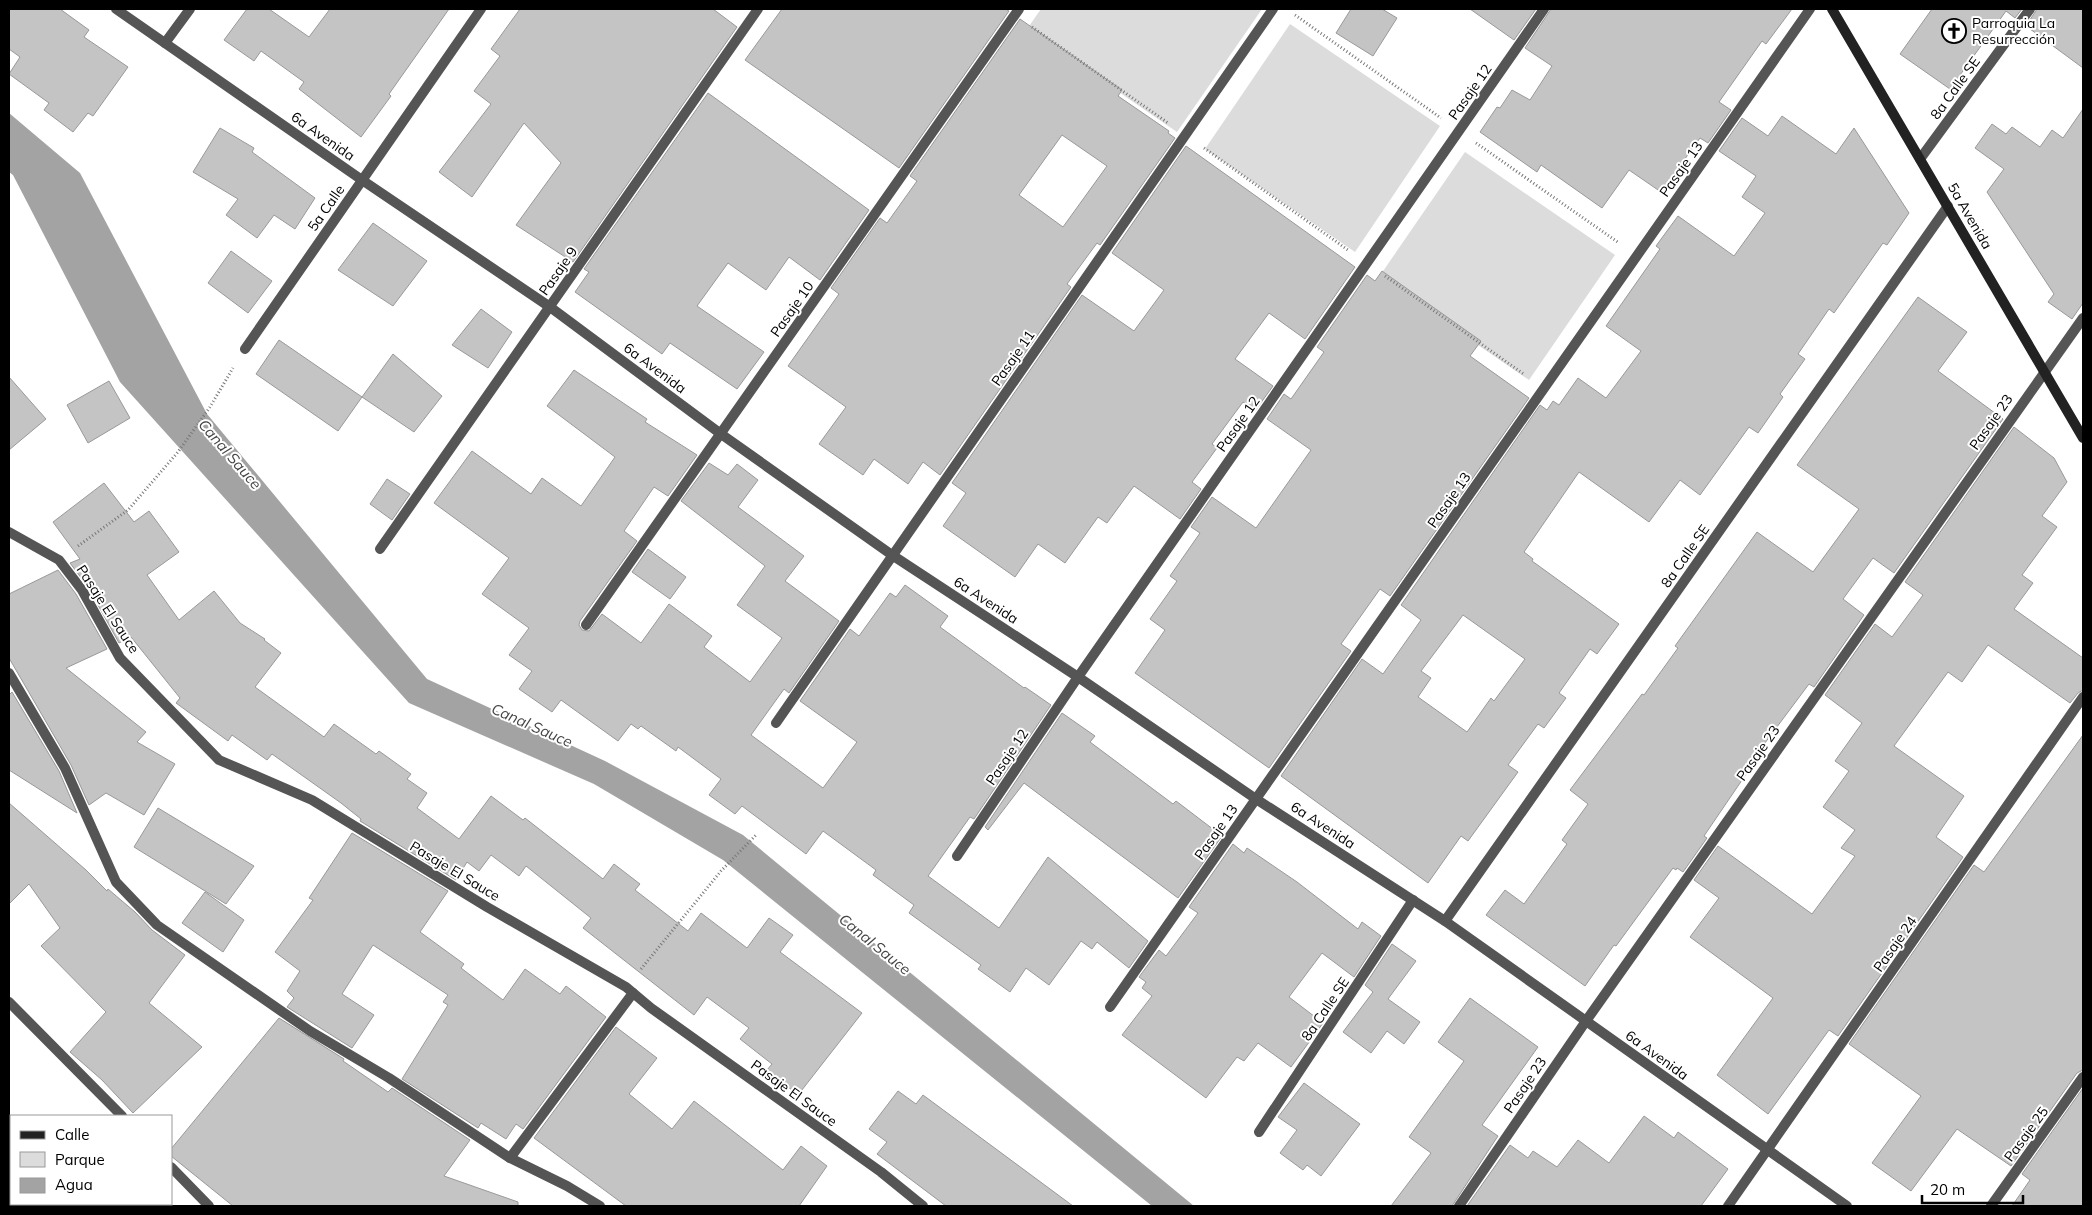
<svg xmlns="http://www.w3.org/2000/svg" width="2092" height="1215" viewBox="0 0 2092 1215" font-family="Mulish,sans-serif">
	<style>
		.green { fill: #dcdcdc }
		.water { fill: #a3a3a3 }
		.building { fill: #c4c4c4; stroke: #999; fill-rule: evenodd }
		.lines { fill: none; stroke-linecap: round; stroke-linejoin: round }
		.path { stroke: #777; stroke-width: 3; stroke-dasharray: 1 2.5; stroke-linecap: butt }
		.lane { stroke: #555; stroke-width: 10 }
		.street { stroke: #555; stroke-width: 10 }
		.secondary { stroke: #222; stroke-width: 10 }
		.labels { text-anchor: middle; dominant-baseline: central; stroke-width: 4; stroke-linejoin: round; paint-order: stroke }
		.poi-label { font-size: 14px; fill: #000; stroke: #fff; text-anchor: start }
		.street-label { font-size: 14px; fill: #000; stroke: #fff }
		.water-label { font-size: 15px; font-style: italic; fill: #444; stroke: #fff }
	</style>
	<rect width="100%" height="100%" fill="#fff"/>
	<g class="green">
		<polygon points="1041,9 1262,9 1177,132 1027,29"/>
		<polygon points="1290,24 1440,126 1355,252 1205,149"/>
		<polygon points="1465,152 1615,255 1529,380 1379,277"/>
	</g>
	<polygon class="water" points="9,113 80,173 207,414 427,679 605,761 743,835 1194,1206 1152,1206 723,860 594,784 409,703 120,382 13,175 9,172"/>
	<g class="building">
		<polygon points="9,9 60,9 89,30 84,37 128,67 93,116 88,113 73,132 44,110 49,103 9,74 20,57 9,49"/>
		<polygon points="247,9 269,9 309,37 330,9 449,9 389,94 391,96 361,137 299,89 304,82 261,51 254,61 224,40"/>
		<polygon points="520,9 713,9 737,27 573,262 516,225 561,163 524,123 472,197 439,172 491,104 474,91 500,56 491,49"/>
		<polygon points="782,9 1005,9 1009,11 899,168 745,60"/>
		<polygon points="1351,9 1382,9 1397,18 1373,56 1336,33"/>
		<polygon points="1470,9 1536,9 1514,40"/>
		<polygon points="1551,9 1792,9 1766,44 1762,41 1719,102 1731,110 1708,143 1700,138 1661,192 1629,170 1602,208 1541,165 1537,172 1480,132 1497,107 1500,108 1512,90 1530,100 1552,66 1525,48"/>
		<polygon points="1932,9 2022,9 2015,18 2006,11 1950,89 1900,54"/>
		<polygon points="2037,9 2083,9 2083,68 2026,26"/>
		<path d="M1020,19L1122,90L1118,96L1169,131L1168,133L1175,138L1100,245L1097,243L1067,284L1071,287L940,475L923,462L908,484L874,459L863,475L819,444L846,407L788,366L839,294L831,288L880,218L887,223L917,181L910,176ZM1062,135L1107,166L1063,227L1019,195Z"/>
		<polygon points="708,93 869,210 820,280 789,257 766,290 728,263 697,306 764,352 737,389 670,343 662,354 575,292 589,272 584,269"/>
		<polygon points="2083,109 2083,303 2072,319 2048,302 2054,294 1987,192 2004,169 1975,148 1992,124 2006,134 2012,127 2040,147 2052,130 2063,138"/>
		<path d="M1782,116L1836,154L1854,128L1909,213L1887,245L1883,243L1834,313L1829,309L1798,354L1805,359L1780,394L1783,397L1758,433L1749,427L1700,495L1680,480L1649,522L1579,472L1524,552L1533,559L1532,561L1619,624L1597,654L1590,649L1559,693L1566,698L1544,728L1538,724L1508,765L1518,772L1468,841L1461,836L1428,883L1281,776L1362,659L1383,674L1421,620L1401,605L1540,405L1547,410L1553,401L1559,405L1578,378L1606,398L1641,351L1606,326L1660,249L1656,246L1678,216L1734,256L1765,213L1742,197L1756,176L1719,151L1742,118L1768,136ZM1463,615L1525,659L1494,701L1491,698L1467,732L1418,697L1431,678L1421,671Z"/>
		<polygon points="220,128 254,148 252,152 315,198 295,229 274,215 257,238 226,215 238,199 193,172"/>
		<polygon points="1186,146 1355,267 1305,339 1269,313 1235,359 1273,386 1255,411 1243,402 1212,444 1217,448 1192,482 1201,489 1180,519 1134,486 1107,523 1098,517 1065,563 1038,544 1015,577 943,526 966,493 952,483 1082,295 1134,331 1164,290 1112,253"/>
		<polygon points="373,223 427,261 393,306 338,270"/>
		<polygon points="231,251 272,281 248,313 208,283"/>
		<polygon points="1382,271 1481,341 1470,356 1529,398 1390,596 1380,589 1341,644 1351,651 1269,768 1135,673 1165,630 1150,619 1177,581 1170,576 1200,533 1191,527 1212,497 1256,528 1311,450 1267,419 1284,394 1291,399 1324,352 1317,347 1367,275 1375,281"/>
		<polygon points="1918,297 1967,332 1938,371 2003,419 1894,573 1873,558 1843,599 1864,615 1814,687 1809,684 1753,759 1755,761 1704,836 1707,838 1683,872 1677,868 1676,870 1673,868 1616,946 1614,945 1585,986 1486,915 1505,890 1524,904 1567,844 1562,840 1588,804 1570,790 1642,694 1644,695 1678,648 1675,646 1757,532 1813,572 1859,509 1797,465"/>
		<polygon points="481,309 512,332 488,368 452,345"/>
		<polygon points="279,340 362,397 338,431 256,374"/>
		<polygon points="393,354 442,396 414,432 362,397"/>
		<polygon points="574,370 647,419 645,422 697,455 668,496 654,487 624,531 637,541 580,621 579,625 582,630 589,631 602,614 641,643 669,604 712,636 704,647 750,682 782,638 737,605 765,566 681,501 709,463 728,475 737,464 758,480 738,507 804,556 785,581 839,621 789,693 784,689 751,735 823,788 857,742 800,701 850,629 859,636 890,593 896,597 905,585 948,616 940,627 1024,688 1025,687 1051,705 974,819 970,817 928,876 999,928 1048,857 1148,941 1129,968 1097,942 1092,949 1081,941 1049,985 1026,968 1010,992 978,969 981,965 909,913 914,905 873,875 876,870 823,831 806,854 742,806 735,814 709,795 721,779 678,747 676,751 641,726 638,729 631,724 618,741 561,700 552,712 519,689 532,671 509,655 529,628 482,594 509,558 434,503 472,451 531,494 542,478 581,506 615,457 547,406"/>
		<polygon points="9,377 46,419 9,450"/>
		<polygon points="109,381 130,418 88,443 67,405"/>
		<polygon points="2014,427 2054,458 2067,482 2042,516 2057,527 2022,575 2033,583 2014,609 2083,658 2083,690 2078,693 2070,703 1988,645 1962,682 1948,672 1894,746 1964,796 1936,837 1963,857 1838,1036 1829,1030 1768,1114 1717,1075 1773,998 1690,937 1719,898 1694,880 1718,846 1812,914 1855,856 1841,848 1855,830 1823,807 1849,771 1835,761 1862,723 1825,695 1875,624 1892,637 1923,595 1905,582"/>
		<polygon points="387,479 410,494 392,520 370,504"/>
		<polygon points="104,483 134,522 149,511 179,552 147,575 179,620 214,591 240,623 265,639 264,640 281,653 255,687 324,737 334,724 376,754 379,751 411,774 407,779 427,793 417,808 459,839 491,796 523,820 525,818 603,879 614,864 640,884 635,890 688,931 701,913 747,948 769,918 793,935 780,952 862,1013 798,1095 767,1070 772,1064 740,1039 749,1028 707,997 694,1015 583,928 591,918 526,866 519,876 491,855 479,871 467,862 456,880 360,821 361,819 341,803 272,754 267,760 232,735 228,741 176,703 180,698 131,637 119,643 88,587 70,563 80,559 53,522"/>
		<polygon points="648,549 686,577 670,599 632,572"/>
		<polygon points="58,570 76,594 107,649 66,668 146,732 137,742 175,764 144,815 106,793 89,805 71,765 9,658 9,594"/>
		<polygon points="12,692 59,771 77,813 9,770 9,695"/>
		<polygon points="1062,713 1095,736 1090,742 1173,804 1176,801 1222,836 1178,898 1024,783 988,830 985,827"/>
		<polygon points="2083,735 2083,1070 2077,1073 2011,1166 1957,1129 1911,1191 1872,1163 1921,1096 1849,1044 1974,865 1984,872"/>
		<polygon points="9,803 86,870 107,891 108,889 135,912 152,930 185,955 149,1003 202,1047 133,1113 102,1080 70,1052 106,1012 41,946 60,928 29,884 9,904"/>
		<polygon points="158,808 254,866 226,904 134,847"/>
		<polygon points="352,833 448,891 420,932 464,964 461,968 503,1000 525,969 560,994 566,986 606,1017 523,1129 516,1124 506,1139 481,1123 478,1128 402,1079 448,1005 443,1002 448,995 373,945 342,994 374,1015 352,1048 287,1007 294,998 287,991 300,971 275,952 313,900 309,898"/>
		<polygon points="1233,844 1244,853 1247,848 1297,882 1358,929 1362,922 1381,936 1354,977 1322,953 1289,997 1323,1023 1291,1067 1258,1043 1244,1061 1237,1057 1206,1098 1122,1035 1152,996 1142,988 1146,982 1139,977 1159,950 1166,956 1198,913 1189,907"/>
		<polygon points="205,892 244,920 223,952 182,923"/>
		<polygon points="1392,944 1416,961 1388,999 1420,1022 1404,1044 1387,1031 1371,1053 1343,1032 1373,992 1365,985"/>
		<polygon points="1470,998 1538,1047 1482,1125 1498,1136 1452,1206 1391,1206 1431,1153 1409,1137 1464,1061 1438,1042"/>
		<polygon points="279,1018 344,1059 343,1061 388,1092 392,1088 470,1140 444,1176 518,1202 518,1206 233,1206 171,1156 171,1149"/>
		<polygon points="616,1027 657,1058 629,1094 672,1129 694,1101 783,1170 801,1146 827,1166 799,1206 626,1206 534,1138"/>
		<polygon points="1304,1083 1360,1124 1321,1176 1307,1165 1303,1170 1280,1153 1297,1130 1278,1117"/>
		<polygon points="2083,1088 2083,1206 2012,1206 2030,1180 2022,1174"/>
		<polygon points="898,1091 916,1104 923,1095 1073,1206 946,1206 877,1154 887,1142 869,1129"/>
		<polygon points="1644,1116 1674,1138 1678,1132 1728,1169 1701,1206 1467,1206 1510,1145 1528,1158 1533,1151 1557,1167 1578,1140 1609,1163"/>
	</g>
	<g class="lines">
		<g class="path">
			<polyline points="1295,15 1441,118"/>
			<polyline points="1032,27 1168,123"/>
			<polyline points="1476,143 1619,243"/>
			<polyline points="1204,148 1348,250"/>
			<polyline points="1385,276 1525,375"/>
			<polyline points="78,546 128,510 178,452 210,407 233,368"/>
			<polyline points="641,969 721,871 757,834"/>
		</g>
		<g class="lane">
			<polyline points="165,43 190,9"/>
			<polyline points="380,549 758,9"/>
			<polyline points="586,625 1019,9"/>
			<polyline points="776,723 1273,9"/>
			<polyline points="957,856 1078,677 1544,9"/>
			<polyline points="1110,1007 1810,9"/>
			<polyline points="1459,1206 1586,1021 2083,318"/>
			<polyline points="1728,1206 2083,697"/>
			<polyline points="1991,1206 2083,1077"/>
		</g>
		<g class="street">
			<polyline points="116,9 362,180 550,307 721,434 892,555 1078,677 1256,799 1445,921 1847,1206"/>
			<polyline points="1920,159 2030,9"/>
			<polyline points="245,349 481,9"/>
			<polyline points="9,532 59,560 82,590 120,658 219,760 312,800 487,907 626,987 651,1008 881,1172 923,1206"/>
			<polyline points="9,673 65,768 116,882 157,925 310,1031 389,1078 510,1158 567,1186 600,1206"/>
			<polyline points="1445,921 1948,206"/>
			<polyline points="9,1002 122,1116"/>
			<polyline points="1259,1132 1413,900"/>
			<polyline points="510,1158 633,993"/>
			<polyline points="171,1167 209,1206"/>
			<polyline points="9,1183 11,1185"/>
			<polyline points="30,1204 32,1206"/>
		</g>
		<polyline class="secondary" points="1832,9 2083,438"/>
	</g>
	<defs>
		<symbol id="church-ring" viewBox="-11 -11 22 22"><circle r="9.5" fill="#fff" stroke="#000" stroke-width="1.5"/><path d="M-1.2-6h2.4v3.5h3.3v2.4h-3.3V6h-2.4V-.1h-3.3v-2.4h3.3Z" fill="#000"/></symbol>
	</defs>
	<g fill-rule="evenodd">
		<use href="#church-ring" x="1940" y="17" width="28" height="28"/>
	</g>
	<g class="labels">
		<g class="poi-label">
			<text x="1972" y="23">Parroquia La<tspan x="1972" dy="16">Resurrección</tspan></text>
		</g>
		<g class="street-label">
			<text transform="translate(1955 88) rotate(-54)">8a Calle SE</text>
			<text transform="translate(1470 92) rotate(-55)">Pasaje 12</text>
			<text transform="translate(323 136) rotate(35)">6a Avenida</text>
			<text transform="translate(1681 169) rotate(-55)">Pasaje 13</text>
			<text transform="translate(326 208) rotate(-55)">5a Calle</text>
			<text transform="translate(1970 216) rotate(60)">5a Avenida</text>
			<text transform="translate(558 271) rotate(-55)">Pasaje 9</text>
			<text transform="translate(792 309) rotate(-55)">Pasaje 10</text>
			<text transform="translate(1013 358) rotate(-55)">Pasaje 11</text>
			<text transform="translate(655 368) rotate(37)">6a Avenida</text>
			<text transform="translate(1991 422) rotate(-55)">Pasaje 23</text>
			<text transform="translate(1238 424) rotate(-55)">Pasaje 12</text>
			<text transform="translate(1449 500) rotate(-55)">Pasaje 13</text>
			<text transform="translate(1685 556) rotate(-55)">8a Calle SE</text>
			<text transform="translate(986 600) rotate(33)">6a Avenida</text>
			<text transform="translate(108 609) rotate(57)">Pasaje El Sauce</text>
			<text transform="translate(1758 753) rotate(-55)">Pasaje 23</text>
			<text transform="translate(1007 757) rotate(-56)">Pasaje 12</text>
			<text transform="translate(1323 825) rotate(33)">6a Avenida</text>
			<text transform="translate(1216 832) rotate(-55)">Pasaje 13</text>
			<text transform="translate(455 871) rotate(31)">Pasaje El Sauce</text>
			<text transform="translate(1895 944) rotate(-55)">Pasaje 24</text>
			<text transform="translate(1325 1009) rotate(-56)">8a Calle SE</text>
			<text transform="translate(1657 1055) rotate(36)">6a Avenida</text>
			<text transform="translate(1525 1085) rotate(-56)">Pasaje 23</text>
			<text transform="translate(794 1093) rotate(36)">Pasaje El Sauce</text>
			<text transform="translate(2026 1134) rotate(-54)">Pasaje 25</text>
		</g>
		<g class="water-label">
			<text transform="translate(230 454) rotate(49)">Canal Sauce</text>
			<text transform="translate(532 725) rotate(24)">Canal Sauce</text>
			<text transform="translate(875 944) rotate(39)">Canal Sauce</text>
		</g>
	</g>
	<rect width="2092" height="1215" fill="none" stroke="#000000" stroke-width="20"/>
	<rect x="10" y="1115" width="162" height="90" fill="#ffffff" stroke="#999999"/>
	<rect x="20" y="1131" width="25" height="8" fill="#222222" stroke="#999999"/>
	<text x="55" y="1140" font-size="15" fill="#000000">Calle</text>
	<rect x="20" y="1152" width="25" height="15" fill="#dcdcdc" stroke="#999999"/>
	<text x="55" y="1165" font-size="15" fill="#000000">Parque</text>
	<rect x="20" y="1178" width="25" height="15" fill="#a3a3a3" stroke="#999999"/>
	<text x="55" y="1190" font-size="15" fill="#000000">Agua</text>
	<path d="M1922 1195v8h101v-8" fill="none" stroke="#000000" stroke-width="2.5"/>
	<text x="1930" y="1195" font-size="15" fill="#000000" stroke="#ffffff" stroke-width="4" paint-order="stroke">20 m</text>
</svg>
